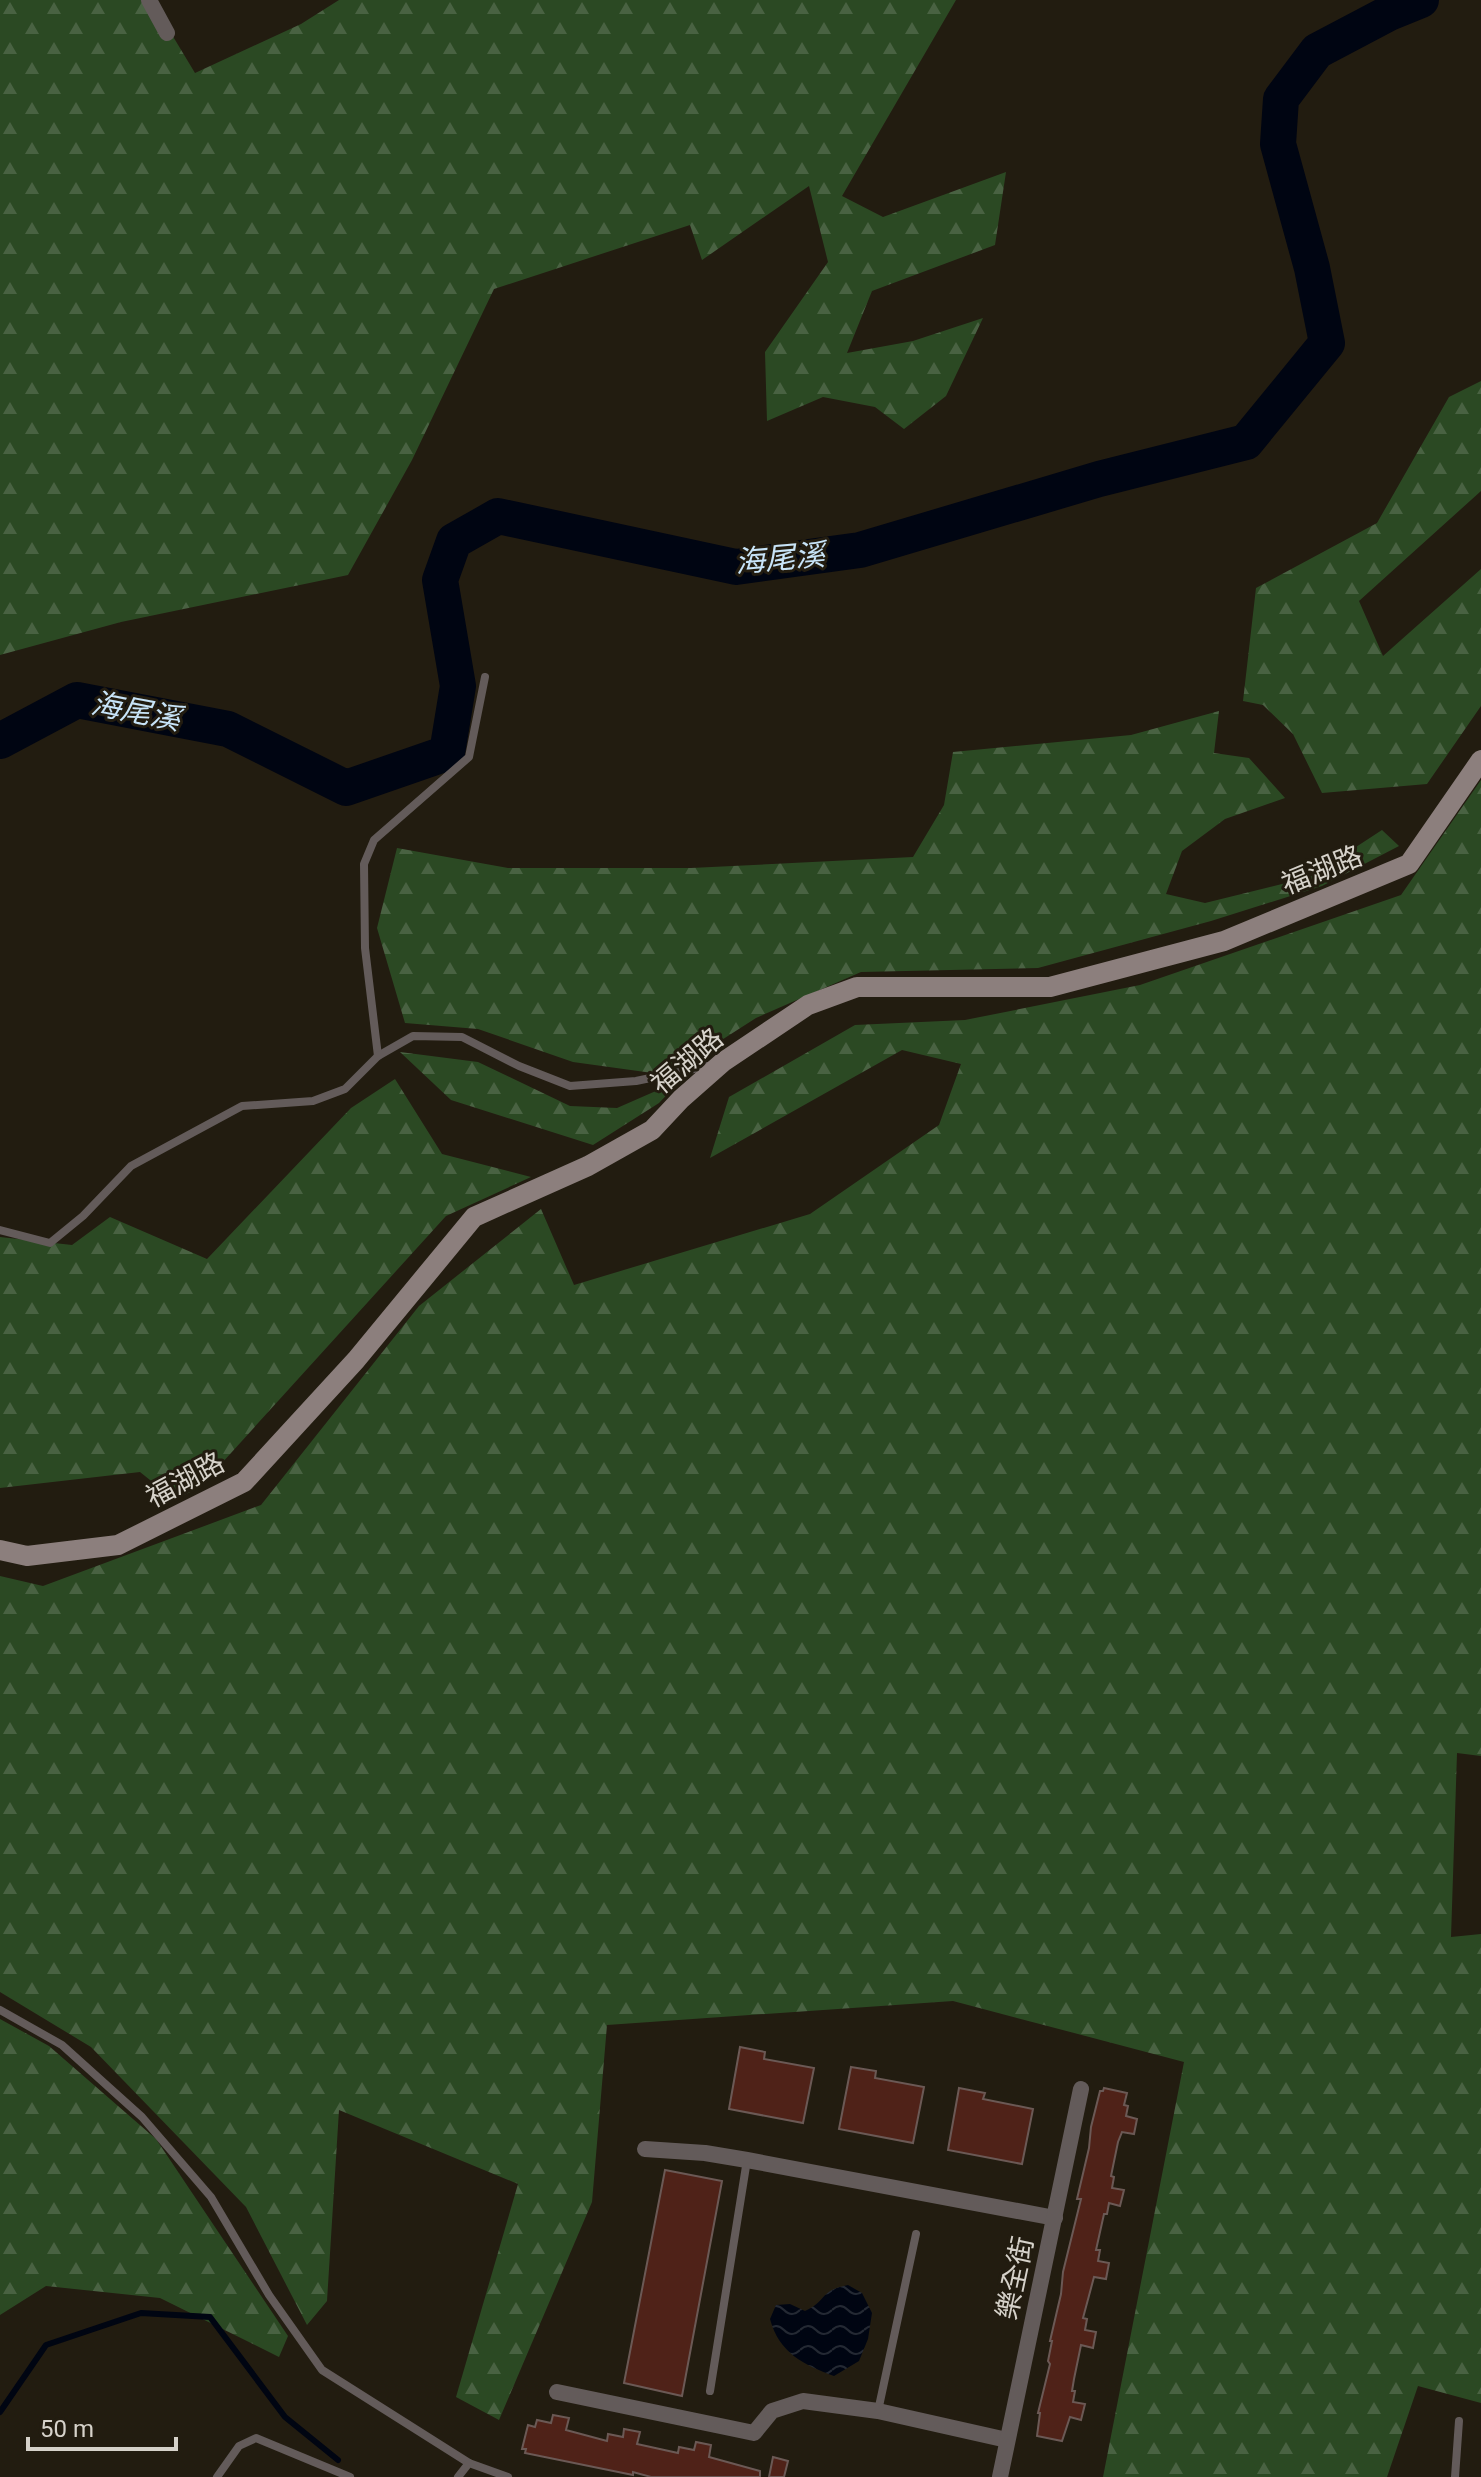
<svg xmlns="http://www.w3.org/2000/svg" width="1481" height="2477" viewBox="0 0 1481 2477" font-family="Roboto,'Noto Sans TC',sans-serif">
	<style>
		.forest { fill: url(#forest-firs) }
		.water { fill: url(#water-waves) }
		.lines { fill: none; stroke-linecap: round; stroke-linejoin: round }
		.stream { stroke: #000512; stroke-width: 6 }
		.river { stroke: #000512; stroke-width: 36 }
		.building { fill: #4f2218; stroke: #6b5955; stroke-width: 2 }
		.lane { stroke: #635b5a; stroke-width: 8 }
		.street { stroke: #635b5a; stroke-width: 16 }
		.secondary { stroke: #8c7f7d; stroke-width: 20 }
		.labels { text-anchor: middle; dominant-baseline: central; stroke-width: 6; stroke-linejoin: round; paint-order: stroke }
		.street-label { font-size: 28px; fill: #d6d2ca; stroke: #221c10 }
		.water-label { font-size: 30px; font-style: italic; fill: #c8e4f8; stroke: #221c10 }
	</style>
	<defs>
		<pattern id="forest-firs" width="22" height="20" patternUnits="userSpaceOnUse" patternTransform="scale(2)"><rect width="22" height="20" fill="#2b4923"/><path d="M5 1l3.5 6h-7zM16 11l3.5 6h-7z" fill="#496242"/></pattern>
		<pattern id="water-waves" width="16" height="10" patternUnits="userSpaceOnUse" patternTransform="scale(2)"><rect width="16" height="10" fill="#000512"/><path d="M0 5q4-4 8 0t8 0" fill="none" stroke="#242933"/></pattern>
	</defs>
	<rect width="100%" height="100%" fill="#221c10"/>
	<g class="forest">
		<polygon points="0,0 151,0 195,73 301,24 339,0 956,0 842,196 883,217 1006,172 995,245 872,291 847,353 913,341 983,318 946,396 904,429 875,407 823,397 767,421 765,352 828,262 809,186 702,260 690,225 494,289 412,460 348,575 121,622 0,655"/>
		<polygon points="1481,381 1481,491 1359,601 1383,656 1481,569 1481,706 1427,784 1322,793 1293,734 1263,705 1243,701 1256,588 1377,523 1449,397"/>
		<polygon points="1219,711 1214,753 1249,758 1285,798 1225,819 1182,851 1166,894 1205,903 1310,877 1382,830 1399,846 1322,886 1211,921 1038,968 861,972 756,1018 667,1075 573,1062 478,1029 405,1023 377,928 397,848 508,868 691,868 913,857 944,805 953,752 1131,735"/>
		<polygon points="1481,780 1481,1756 1457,1753 1451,1937 1481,1934 1481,2403 1418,2386 1387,2477 1103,2477 1184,2062 953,2001 607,2025 592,2202 499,2420 456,2397 518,2184 339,2110 327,2301 307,2325 246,2207 91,2047 0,1992 0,1576 43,1586 261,1505 419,1306 541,1209 574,1285 810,1214 939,1125 961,1064 902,1050 710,1158 729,1097 855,1025 965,1020 1140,985 1401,895"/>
		<polygon points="400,1052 478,1062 570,1106 617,1108 681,1080 659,1103 593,1145 451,1100"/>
		<polygon points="395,1079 442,1154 531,1177 446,1216 201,1486 175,1500 140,1472 0,1488 0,1237 72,1245 110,1217 207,1259 351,1108"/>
		<polygon points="0,2019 49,2046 156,2139 288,2336 279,2357 160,2298 46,2286 0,2315"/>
	</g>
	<path class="water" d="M848,2285L862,2293L872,2313L868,2339L859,2361L834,2376C804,2365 779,2353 770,2319L776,2305L790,2304L805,2311C827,2301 820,2290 848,2285Z"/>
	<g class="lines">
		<polyline class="stream" points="0,2412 46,2345 141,2313 210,2317 285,2417 338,2460"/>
		<polyline class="river" points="0,741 77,700 228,729 346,788 447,753 458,686 440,580 454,541 498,516 736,567 860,550 1099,479 1246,442 1327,343 1312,268 1278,144 1281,99 1317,51 1389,13 1421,0"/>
	</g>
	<g class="building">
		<polygon points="740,2047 765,2052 764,2059 814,2068 803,2123 729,2109"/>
		<polygon points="851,2067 876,2071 875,2078 924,2087 913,2143 839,2129"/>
		<polygon points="959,2088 985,2093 983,2099 1033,2109 1022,2164 948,2150"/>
		<polygon points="1104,2088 1127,2093 1124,2105 1128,2106 1126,2116 1137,2119 1134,2134 1122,2132 1118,2142 1111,2176 1114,2177 1112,2188 1124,2190 1120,2206 1109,2203 1107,2214 1104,2214 1096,2250 1100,2250 1098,2261 1109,2263 1106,2279 1094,2277 1083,2318 1087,2319 1085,2330 1096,2332 1093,2348 1081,2345 1074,2379 1072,2391 1075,2391 1073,2402 1085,2404 1081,2420 1070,2417 1062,2441 1037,2436 1040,2413 1038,2413 1050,2364 1048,2361 1052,2341 1050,2341 1061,2294 1063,2272 1081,2199 1077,2199 1089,2148 1091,2127 1100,2091 1103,2091"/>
		<polygon points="665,2170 722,2181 682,2396 624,2383"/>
		<polygon points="553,2415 569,2418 566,2430 607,2441 608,2434 623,2437 624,2429 640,2432 637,2444 678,2453 679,2447 694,2450 696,2442 711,2445 709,2457 760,2471 760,2477 651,2477 633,2472 633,2475 525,2453 526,2449 522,2449 528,2425 535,2427 537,2420 551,2423"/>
		<polygon points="773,2457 788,2461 784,2477 769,2477"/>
	</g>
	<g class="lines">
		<g class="lane">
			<polyline points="378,1056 365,948 364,864 374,840 469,757 485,677"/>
			<polyline points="0,1230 50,1243 83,1216 131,1166 242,1106 313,1101 345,1089 378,1056 413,1036 462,1037 519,1066 570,1086 636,1081 713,1065"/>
			<polyline points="0,2010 62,2045 142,2117 211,2197 269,2295 322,2370 469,2463"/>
			<polyline points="710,2391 747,2160"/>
			<polyline points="878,2411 916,2234"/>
			<polyline points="217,2477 239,2446 256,2438 350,2477"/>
			<polyline points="458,2477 469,2463 508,2477"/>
			<polyline points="1455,2477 1459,2421"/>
		</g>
		<g class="street">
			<polyline points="149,0 167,33"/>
			<polyline points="645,2149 705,2153 747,2160 1055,2218"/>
			<polyline points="557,2392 754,2433 772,2411 803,2401 878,2411 1007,2440"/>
			<polyline points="1000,2477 1081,2089"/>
		</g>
		<polyline class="secondary" points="0,1550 27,1556 118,1545 244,1482 356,1360 474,1217 588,1166 652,1130 681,1099 723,1062 808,1005 857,987 1050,987 1224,941 1409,864 1481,760"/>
	</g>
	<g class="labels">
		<g class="street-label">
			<text transform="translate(1322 870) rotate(-22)">福湖路</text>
			<text transform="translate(687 1061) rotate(-40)">福湖路</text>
			<text transform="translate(185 1480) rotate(-28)">福湖路</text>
			<text transform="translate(1015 2278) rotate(-78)">樂全街</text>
		</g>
		<g class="water-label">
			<text transform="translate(780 558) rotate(-5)">海尾溪</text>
			<text transform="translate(136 711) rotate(11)">海尾溪</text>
		</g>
	</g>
	<path d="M28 2437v12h148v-12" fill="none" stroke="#d6d2ca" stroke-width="4"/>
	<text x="40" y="2437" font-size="24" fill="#d6d2ca" stroke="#221c10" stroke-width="6" paint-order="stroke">50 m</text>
</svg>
